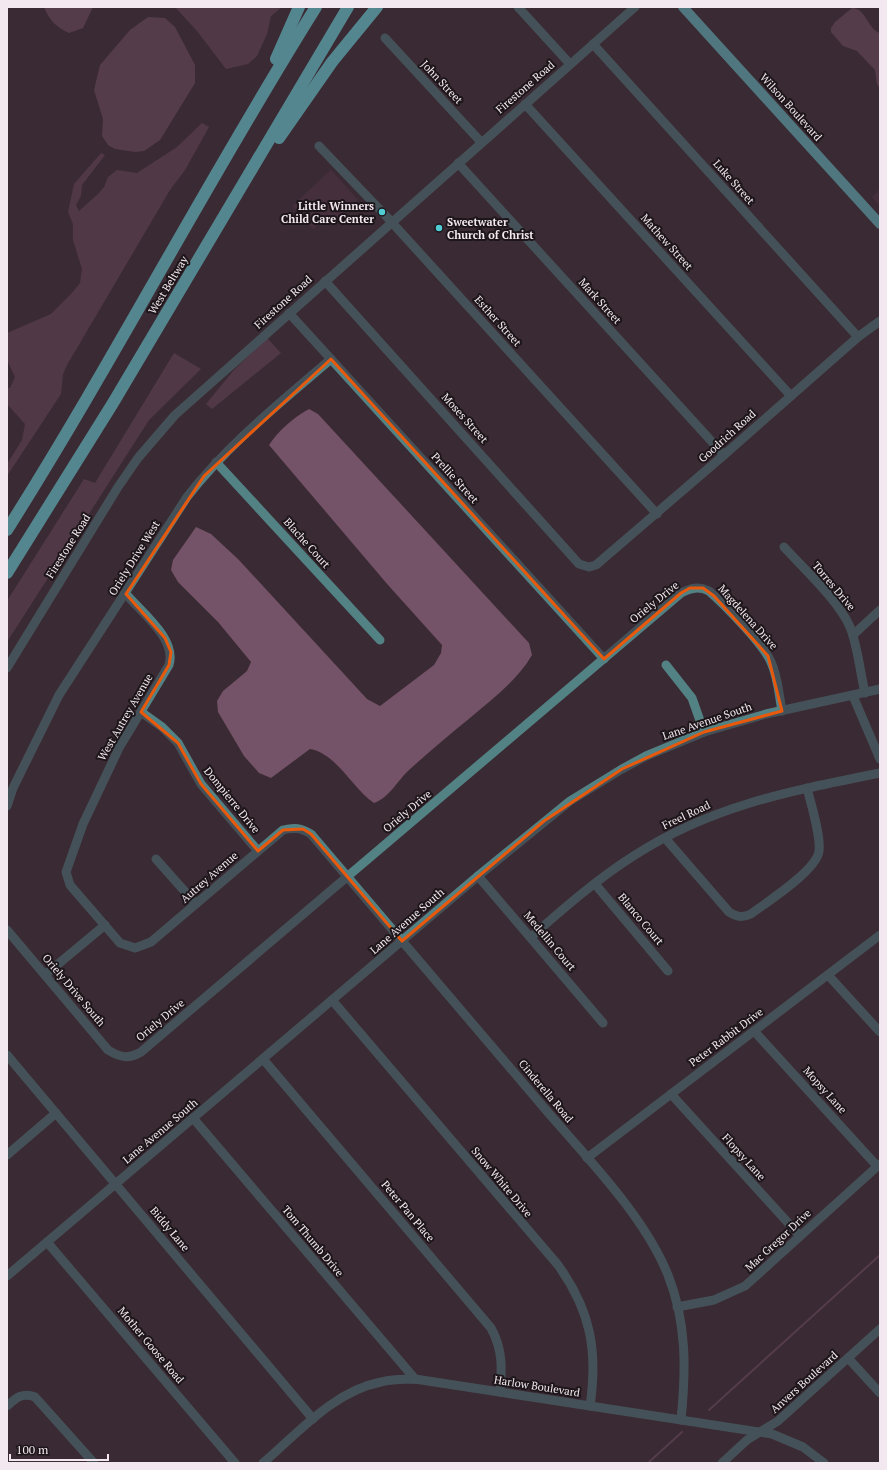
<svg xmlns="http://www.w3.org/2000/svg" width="887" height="1470" viewBox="0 0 887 1470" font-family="'PT Serif',serif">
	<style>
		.green { fill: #543749 }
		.forest { fill: #6b4a5f }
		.water { fill: #745267 }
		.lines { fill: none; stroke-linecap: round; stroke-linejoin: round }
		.stream { stroke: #745267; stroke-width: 2 }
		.minor { stroke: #538285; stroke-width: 9 }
		.major { stroke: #6cd5dc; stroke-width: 10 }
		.highway { stroke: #74f6fe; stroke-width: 12 }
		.marked { fill: none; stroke: #e8590c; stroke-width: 3; stroke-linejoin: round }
		.poi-dot { fill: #51ccd3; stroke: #1c1519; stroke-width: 1.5 }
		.labels { text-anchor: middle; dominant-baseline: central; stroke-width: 4; stroke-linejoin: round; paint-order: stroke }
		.street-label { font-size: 11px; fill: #f3e8ef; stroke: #1c1519 }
		.poi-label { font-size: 11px; font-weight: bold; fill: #f3e8ef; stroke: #1c1519; text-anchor: end }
	</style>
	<rect width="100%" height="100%" fill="#3a2a33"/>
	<g class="green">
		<polygon points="331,170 358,200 333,222 327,216 313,229 292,206"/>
		<polygon points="880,189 880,206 872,197"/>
	</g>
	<g class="forest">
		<polygon points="175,7 282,7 271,16 267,34 257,56 248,64 226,69 197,31"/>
		<polygon points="202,123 209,127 185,170 170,190 67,365 63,374 61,394 7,476 7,464 22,440 25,424 7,404 7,388 10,388 15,377 7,360 7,333 51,314 72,293 80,283 82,269 73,240 73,224 68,212 74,184 101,153 105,155 82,185 81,196 76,205 79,211 98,194 104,187 108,177 117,170 137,173 177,147"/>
		<polygon points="267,338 281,353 212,409 206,404 233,371"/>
		<polygon points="174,353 201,369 149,420 7,642 7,601 84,479 95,483"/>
	</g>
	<g class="water">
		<path d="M44,7H93L83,28L69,33C56,27 49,20 44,7Z"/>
		<path d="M852,8C866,8 868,30 880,33V89L877,84L875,70L857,51L843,46L831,32V28L835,22Z"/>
		<polygon points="148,17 165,18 175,27 195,65 195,83 160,140 144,151 135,152 115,149 108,145 102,136 103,119 94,90 100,65 130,30"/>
		<path d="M309,409L318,414L529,643L532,655C517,681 492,699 470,718C449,735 429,752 409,770C398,780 389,798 374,803C352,788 337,754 310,749L271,778L259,773L244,756L218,712L217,701L223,691L247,671L251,662L218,622L178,582L171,570L173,560L196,527L211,534L238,559L367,699L380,706L434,665L441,653L442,645L388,585L269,445C278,431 294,417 309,409Z"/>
	</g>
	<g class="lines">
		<g class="stream">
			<polyline points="709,1410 880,1255"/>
			<polyline points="648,1463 682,1432"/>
		</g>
		<g class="minor">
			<polyline points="518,7 570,64"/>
			<polyline points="385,38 481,142"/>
			<polyline points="593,44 858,337"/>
			<polyline points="525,104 791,396"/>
			<polyline points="319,146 386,216 657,514"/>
			<polyline points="458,163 724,455"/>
			<polyline points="325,281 579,564 589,567 596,565 724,455 858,337 880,321"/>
			<polyline points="289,313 604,659"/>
			<polyline points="216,462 380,640"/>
			<path d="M784,547C804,569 839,601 850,627C858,647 860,672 865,693"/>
			<path d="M126,594C142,613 177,639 169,665L119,748L83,824L66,872L70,885L120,943L135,948L151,942L283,830C295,827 301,828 311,834C387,924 464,1013 540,1103C583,1154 643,1213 668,1275C687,1323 686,1370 681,1420"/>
			<polyline points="853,635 880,610"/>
			<polyline points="666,665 692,698 704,732"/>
			<polyline points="7,668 118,487 138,458 175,415 635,7"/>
			<polyline points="853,696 880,759"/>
			<polyline points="141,712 162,727 178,743 201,784 258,851"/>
			<path d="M7,806L13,788L59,695L187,497C228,444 281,402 331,359"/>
			<path d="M665,838L729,912C737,917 742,918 751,914C767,902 817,870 819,851C821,836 811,804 807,788"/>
			<polyline points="156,859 196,904"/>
			<polyline points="478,876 603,1023"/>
			<polyline points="595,884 668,971"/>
			<path d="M7,930L108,1050C121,1058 129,1059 141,1052L681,593C691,588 698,586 709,591C724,604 764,645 771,662C778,677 779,695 782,711"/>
			<path d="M531,937C564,908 597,879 635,855C713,805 791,791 880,773"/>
			<polyline points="45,975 105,925"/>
			<polyline points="828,975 880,1032"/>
			<path d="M332,1000L558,1265C591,1311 598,1351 590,1406"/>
			<polyline points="754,1031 877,1166"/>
			<polyline points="7,1055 313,1419"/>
			<path d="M263,1059L491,1328C503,1350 502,1368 500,1392"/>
			<polyline points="671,1094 800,1236"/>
			<polyline points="193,1118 415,1379"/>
			<polyline points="7,1155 56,1113"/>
			<polyline points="587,1158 880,935"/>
			<polyline points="47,1242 235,1463"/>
			<polyline points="7,1276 478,876 570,801 622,769 646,756 704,732 766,714 880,689"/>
			<polyline points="677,1307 714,1300 745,1286 880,1164"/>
			<polyline points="848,1358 880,1393"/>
			<path d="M7,1406C16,1398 22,1392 35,1397L94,1463"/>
			<path d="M263,1463C298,1433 334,1391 381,1382C392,1379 403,1379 415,1379L772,1434L803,1447L824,1463"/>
			<polyline points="722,1463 747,1440 778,1421 880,1329"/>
		</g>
		<polyline class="major" points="683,7 880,224"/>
		<g class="highway">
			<polyline points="276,59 299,7"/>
			<polyline points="279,138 332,62 377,7"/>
			<path d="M7,530C115,359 208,179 316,7"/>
			<polyline points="7,573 113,403 348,7"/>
		</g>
	</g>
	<path d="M0 0H887V1470H0ZM331,359L604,659L681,593L690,588H703L714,596L768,656L782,711L704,732L622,769L544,821L402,941L311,834L303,829L283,830L258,851L201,784L178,743L141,712L169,665L171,652L165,638L126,594L204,476Z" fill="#3a2a33" fill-opacity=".55" fill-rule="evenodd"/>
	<path class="marked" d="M331,359L604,659L681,593L690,588H703L714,596L768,656L782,711L704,732L622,769L544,821L402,941L311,834L303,829L283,830L258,851L201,784L178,743L141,712L169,665L171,652L165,638L126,594L204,476Z"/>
	<g class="poi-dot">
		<circle cx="382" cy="212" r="4"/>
		<circle cx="439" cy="228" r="4"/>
	</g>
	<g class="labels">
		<g class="street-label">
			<text transform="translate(442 82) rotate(47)">John Street</text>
			<text transform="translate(525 87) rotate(-41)">Firestone Road</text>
			<text transform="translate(791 107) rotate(48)">Wilson Boulevard</text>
			<text transform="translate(734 182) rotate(48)">Luke Street</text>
			<text transform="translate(667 242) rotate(48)">Mathew Street</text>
			<text transform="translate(168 285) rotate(-59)">West Beltway</text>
			<text transform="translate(600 301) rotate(48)">Mark Street</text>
			<text transform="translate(283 302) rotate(-42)">Firestone Road</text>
			<text transform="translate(498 321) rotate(48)">Esther Street</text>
			<text transform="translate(465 418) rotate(48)">Moses Street</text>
			<text transform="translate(727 436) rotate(-42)">Goodrich Road</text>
			<text transform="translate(455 478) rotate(48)">Prellie Street</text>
			<text transform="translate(307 543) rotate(48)">Blache Court</text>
			<text transform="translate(68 546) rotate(-58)">Firestone Road</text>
			<text transform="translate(134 558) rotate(-58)">Oriely Drive West</text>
			<text transform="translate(834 586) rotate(50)">Torres Drive</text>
			<text transform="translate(654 602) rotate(-39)">Oriely Drive</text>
			<text transform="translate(748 617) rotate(48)">Magdelena Drive</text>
			<text transform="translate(125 717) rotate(-60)">West Autrey Avenue</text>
			<text transform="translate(707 721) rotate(-19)">Lane Avenue South</text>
			<text transform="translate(232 800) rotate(51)">Dompierre Drive</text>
			<text transform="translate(407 811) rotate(-40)">Oriely Drive</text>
			<text transform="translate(686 815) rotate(-25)">Freel Road</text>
			<text transform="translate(209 877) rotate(-41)">Autrey Avenue</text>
			<text transform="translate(641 919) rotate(50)">Blanco Court</text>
			<text transform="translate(407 921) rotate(-41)">Lane Avenue South</text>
			<text transform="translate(550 941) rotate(50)">Medellin Court</text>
			<text transform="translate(74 990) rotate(50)">Oriely Drive South</text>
			<text transform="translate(160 1020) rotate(-40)">Oriely Drive</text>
			<text transform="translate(726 1037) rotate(-37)">Peter Rabbit Drive</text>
			<text transform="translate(825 1090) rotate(48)">Mopsy Lane</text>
			<text transform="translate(546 1091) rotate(50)">Cinderella Road</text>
			<text transform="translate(160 1131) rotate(-40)">Lane Avenue South</text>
			<text transform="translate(744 1157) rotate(48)">Flopsy Lane</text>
			<text transform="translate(502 1182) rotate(50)">Snow White Drive</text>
			<text transform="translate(408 1211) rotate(50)">Peter Pan Place</text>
			<text transform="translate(170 1229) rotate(50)">Biddy Lane</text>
			<text transform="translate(778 1240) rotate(-43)">Mac Gregor Drive</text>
			<text transform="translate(313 1241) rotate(50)">Tom Thumb Drive</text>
			<text transform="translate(151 1345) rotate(50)">Mother Goose Road</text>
			<text transform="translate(804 1382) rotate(-42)">Anvers Boulevard</text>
			<text transform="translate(537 1386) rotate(9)">Harlow Boulevard</text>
		</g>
		<g class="poi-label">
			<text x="374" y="206">Little Winners<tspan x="374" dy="13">Child Care Center</tspan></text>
			<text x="447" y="222" text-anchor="start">Sweetwater<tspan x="447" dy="13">Church of Christ</tspan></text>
		</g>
	</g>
	<rect width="887" height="1470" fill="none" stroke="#f3e8ef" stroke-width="16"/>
	<path d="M10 1454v6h98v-6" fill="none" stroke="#f3e8ef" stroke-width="2"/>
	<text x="16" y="1454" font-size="12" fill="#f3e8ef" stroke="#1c1519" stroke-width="3" paint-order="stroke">100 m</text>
</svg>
